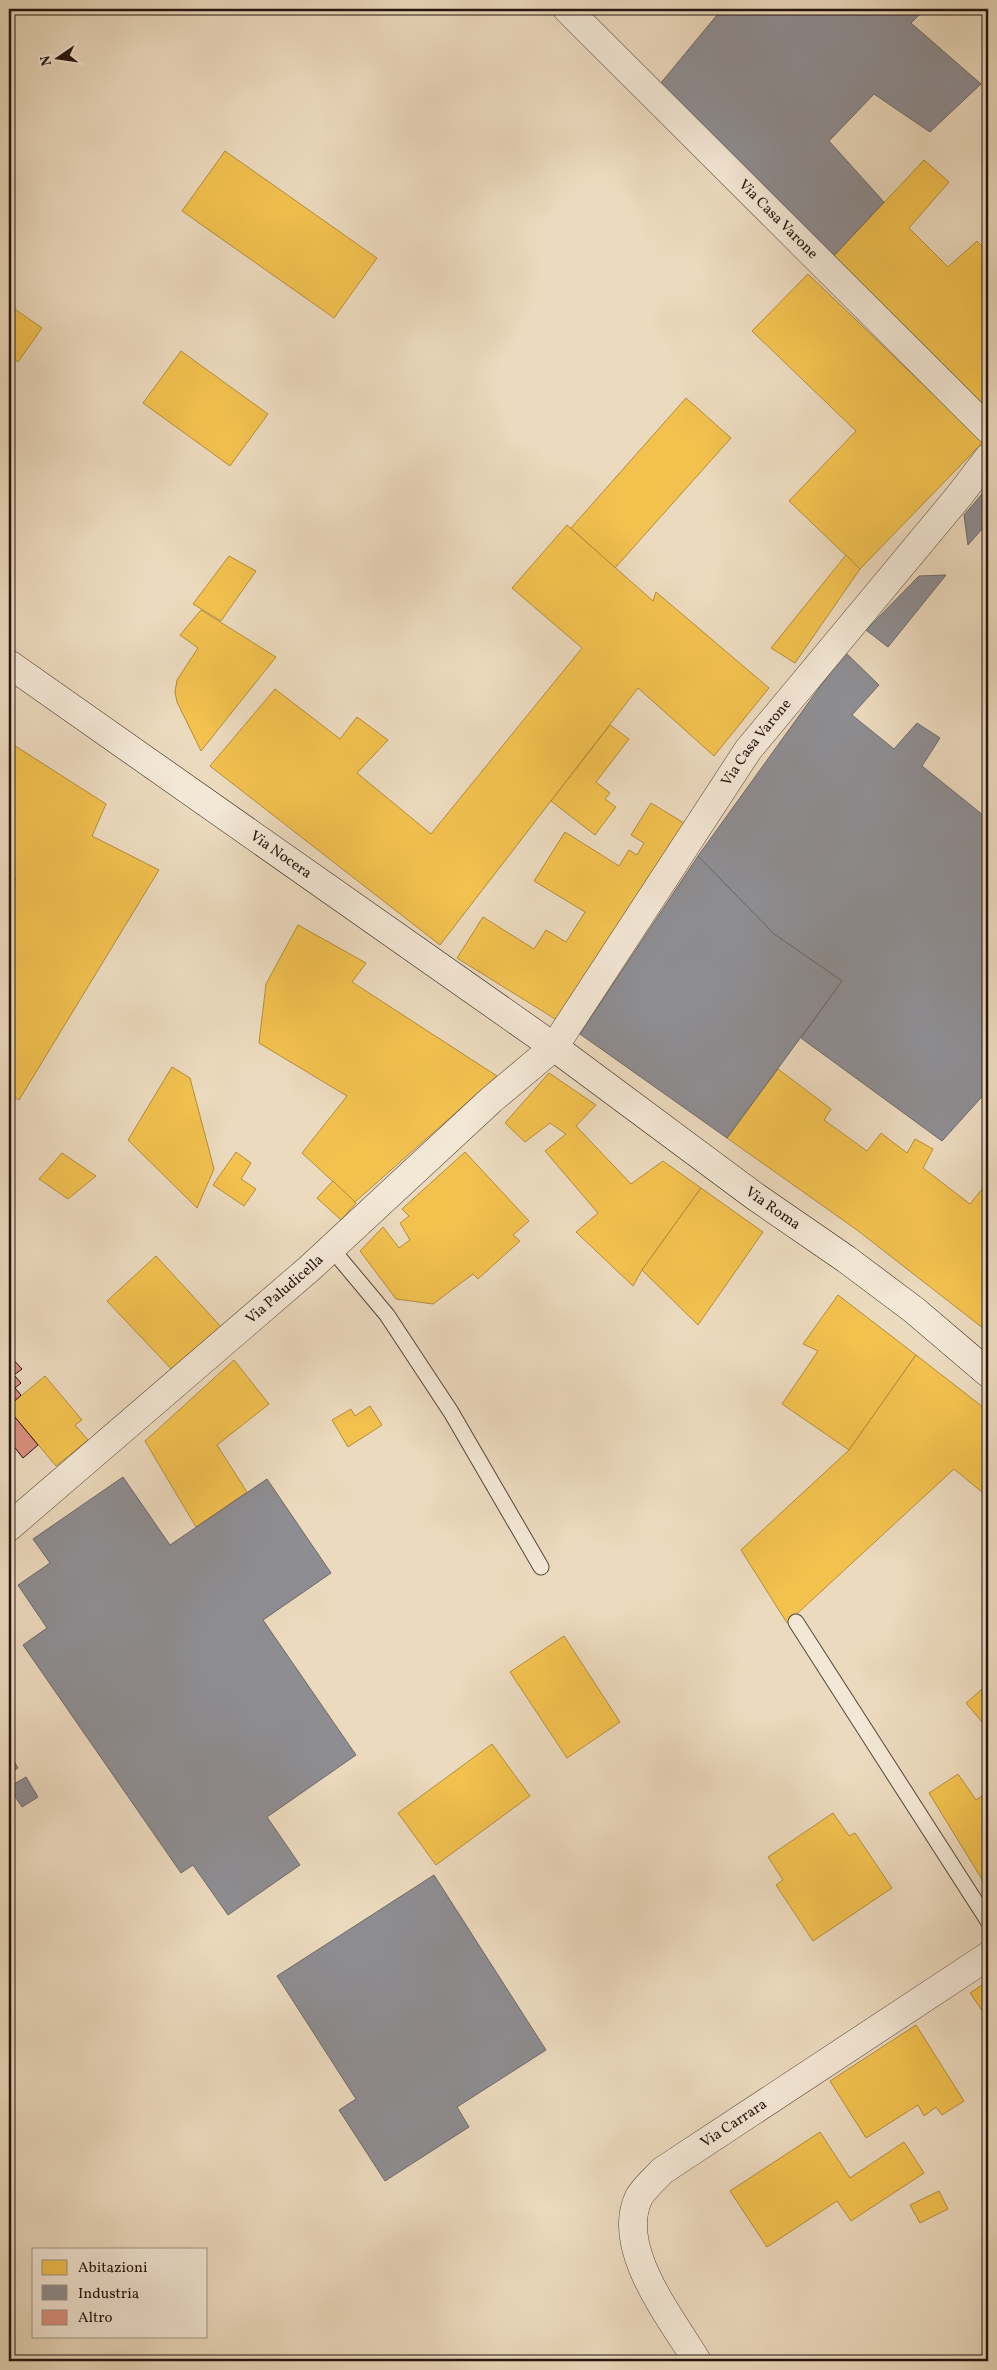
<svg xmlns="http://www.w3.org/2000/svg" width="997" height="2370" viewBox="0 0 997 2370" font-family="Vollkorn,serif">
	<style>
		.homes { fill: #f2c14e; stroke: #b48d3b }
		.industry { fill: #8d8d92; stroke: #6e696a }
		.building { fill: #dc9180; stroke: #24140e }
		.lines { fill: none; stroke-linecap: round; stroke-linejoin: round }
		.service-casing { stroke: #56463a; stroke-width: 17 }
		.minor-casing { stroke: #56463a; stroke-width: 29 }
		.secondary-casing { stroke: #24140e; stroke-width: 29 }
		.service { stroke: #f3e7d5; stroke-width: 15 }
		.minor { stroke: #f3e7d5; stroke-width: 28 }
		.secondary { stroke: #f3e7d5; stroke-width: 28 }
		.labels { text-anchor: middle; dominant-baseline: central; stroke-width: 5; stroke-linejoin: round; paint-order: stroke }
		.street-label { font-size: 15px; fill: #24140e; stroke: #f3e7d5 }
	</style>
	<rect width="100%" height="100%" fill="#ecdabe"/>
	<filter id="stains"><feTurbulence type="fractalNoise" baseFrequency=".004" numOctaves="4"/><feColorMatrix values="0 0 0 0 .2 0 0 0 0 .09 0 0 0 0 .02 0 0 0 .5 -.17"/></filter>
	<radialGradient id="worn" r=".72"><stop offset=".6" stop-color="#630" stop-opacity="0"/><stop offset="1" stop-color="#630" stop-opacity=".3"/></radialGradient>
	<g class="homes">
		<polygon points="225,151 377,258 334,318 182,211"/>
		<polygon points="924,160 949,182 909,228 948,267 977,241 986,250 988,248 988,415 830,260"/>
		<polygon points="808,274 983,442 860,569 789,501 856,431 752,331"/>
		<polygon points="9,305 42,328 18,362 9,355"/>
		<polygon points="181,351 268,414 230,466 143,403"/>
		<polygon points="686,398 731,438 615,568 571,528"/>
		<polygon points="567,525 653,601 656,592 769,688 714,756 638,688 440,945 210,766 275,689 340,739 357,717 388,740 357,773 431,834 582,648 512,588"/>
		<polygon points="846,555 860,569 795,663 771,648"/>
		<polygon points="229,556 256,571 221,621 193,604"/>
		<polygon points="201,610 276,657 201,751 177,702 175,692 177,680 198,648 180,635"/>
		<polygon points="610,725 629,739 596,782 610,793 605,799 616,807 595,835 551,801"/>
		<polygon points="9,742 106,804 92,836 159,870 19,1100 9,1094 9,893 16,879 9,875"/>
		<polygon points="651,803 684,823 560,1022 457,958 483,917 534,949 546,930 566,942 585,912 534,881 565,832 619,866 629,850 637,855 644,843 631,835"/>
		<polygon points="298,925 366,963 352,982 497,1076 355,1202 302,1153 347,1096 259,1043 266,984"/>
		<polygon points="172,1067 190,1078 214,1169 197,1208 128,1140"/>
		<polygon points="778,1069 831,1109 824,1120 867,1151 881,1133 907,1153 915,1139 933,1149 923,1168 970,1204 988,1182 988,1332 857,1230 727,1138"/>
		<polygon points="549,1073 596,1105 576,1126 631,1184 663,1161 701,1188 642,1270 633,1286 576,1232 598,1213 545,1151 566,1134 550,1123 525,1142 505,1123"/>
		<polygon points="236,1152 251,1163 241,1179 256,1189 244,1206 213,1185"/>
		<polygon points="465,1152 529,1221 513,1235 520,1241 478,1279 473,1274 433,1304 396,1299 360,1251 383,1227 399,1248 410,1240 400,1223 409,1216 402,1209"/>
		<polygon points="62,1153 96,1176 68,1199 39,1179"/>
		<polygon points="333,1181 356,1203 341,1220 317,1198"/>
		<polygon points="701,1188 763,1232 698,1325 642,1270"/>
		<polygon points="156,1256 223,1329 175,1373 107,1301"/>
		<polygon points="838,1295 916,1355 849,1450 782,1404 818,1351 803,1344"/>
		<polygon points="916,1355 988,1411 988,1497 954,1469 787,1623 741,1550 849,1450"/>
		<polygon points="234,1360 269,1404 217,1445 247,1492 196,1527 145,1441"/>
		<polygon points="45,1376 82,1420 75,1425 88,1440 56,1466 9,1410 9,1406"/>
		<polygon points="370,1406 382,1425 348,1447 332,1420 351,1409 355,1416"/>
		<polygon points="564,1636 620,1722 567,1758 510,1672"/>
		<polygon points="988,1684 988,1729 966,1703"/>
		<polygon points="492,1744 530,1796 436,1865 398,1813"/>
		<polygon points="958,1774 976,1800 988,1792 988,1889 929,1793"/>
		<polygon points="833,1813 849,1836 855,1833 892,1888 813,1941 776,1885 783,1880 768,1857"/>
		<polygon points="988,1981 988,2019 970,1993"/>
		<polygon points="916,2025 964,2101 942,2115 936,2107 924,2116 918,2105 866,2138 830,2081"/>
		<polygon points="820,2132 850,2178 904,2142 924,2173 851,2221 837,2201 767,2247 730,2191"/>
		<polygon points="939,2191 948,2209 920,2223 910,2205"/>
	</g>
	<g class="industry">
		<polygon points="722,9 925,9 911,23 981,84 930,132 874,94 829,141 884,202 830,260 655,90"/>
		<polygon points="988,487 988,522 968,545 964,515"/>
		<polygon points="946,575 888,647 866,630 919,576"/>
		<polygon points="845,652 879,685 852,715 894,749 917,723 940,738 922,766 988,819 988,1090 942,1141 801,1038 842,981 774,934 698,856"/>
		<polygon points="698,856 774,934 842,981 727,1138 580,1034"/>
		<polygon points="123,1477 170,1545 267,1479 331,1573 263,1620 356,1755 267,1817 300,1865 228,1915 193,1865 181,1873 23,1645 47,1628 18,1585 50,1563 33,1539"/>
		<polygon points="9,1753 18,1768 9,1773"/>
		<polygon points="26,1777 38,1797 22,1807 9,1787"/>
		<polygon points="434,1875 546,2050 457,2107 469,2127 385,2181 339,2110 356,2099 277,1976"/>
	</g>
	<g class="building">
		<polygon points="10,1356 22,1369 14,1375 21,1383 15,1388 21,1395 9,1406 9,1357"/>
		<polygon points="9,1410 38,1445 23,1458 9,1440"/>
	</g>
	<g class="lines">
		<defs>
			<g id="service">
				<polyline points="331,1248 387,1315 451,1412 541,1567"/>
				<polyline points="796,1622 988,1921"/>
			</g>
			<g id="minor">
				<path id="s1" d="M567,9L988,429"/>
				<path id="s2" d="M9,1527L310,1268L491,1100L554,1047L748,750L959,496L988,458"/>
				<path id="s3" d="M697,2361C672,2319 614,2248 639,2197C644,2188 655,2179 662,2171L988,1956"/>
			</g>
			<g id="secondary">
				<path id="s4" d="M9,664L554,1047L756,1197L846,1259L914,1310L988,1373"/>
			</g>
		</defs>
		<use href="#service" class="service-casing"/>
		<use href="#minor" class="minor-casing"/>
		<use href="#secondary" class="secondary-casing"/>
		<use href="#service" class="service"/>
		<use href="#minor" class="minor"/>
		<use href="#secondary" class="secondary"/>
	</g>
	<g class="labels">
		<g class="street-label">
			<text stroke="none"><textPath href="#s1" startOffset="298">Via Casa Varone</textPath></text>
			<text stroke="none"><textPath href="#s2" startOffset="1092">Via Casa Varone</textPath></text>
			<text stroke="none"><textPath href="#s4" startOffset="332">Via Nocera</textPath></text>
			<text stroke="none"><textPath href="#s4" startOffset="938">Via Roma</textPath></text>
			<text stroke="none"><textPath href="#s2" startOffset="364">Via Paludicella</textPath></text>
			<text stroke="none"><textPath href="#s3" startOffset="302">Via Carrara</textPath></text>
		</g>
	</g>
	<rect width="997" height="2370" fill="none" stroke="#ecdabe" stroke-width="30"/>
	<rect x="10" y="10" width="977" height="2350" fill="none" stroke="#24140e" stroke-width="2.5"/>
	<rect x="15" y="15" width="967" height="2340" fill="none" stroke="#24140e"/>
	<rect x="32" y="2248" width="175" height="90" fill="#f3e7d5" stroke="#a09385"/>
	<rect x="42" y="2260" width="25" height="15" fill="#f2c14e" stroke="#a09385"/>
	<text x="78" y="2272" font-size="15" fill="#24140e">Abitazioni</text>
	<rect x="42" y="2285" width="25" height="15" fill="#8d8d92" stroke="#a09385"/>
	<text x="78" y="2298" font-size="15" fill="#24140e">Industria</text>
	<rect x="42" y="2310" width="25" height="15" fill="#dc9180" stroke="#a09385"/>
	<text x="78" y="2322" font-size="15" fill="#24140e">Altro</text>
	<g transform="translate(58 58) rotate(257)" stroke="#f3e7d5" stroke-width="4" paint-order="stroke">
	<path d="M0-4L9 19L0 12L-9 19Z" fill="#24140e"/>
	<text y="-8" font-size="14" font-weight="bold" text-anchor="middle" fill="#24140e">N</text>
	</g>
	<rect width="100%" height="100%" filter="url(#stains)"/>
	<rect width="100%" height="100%" fill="url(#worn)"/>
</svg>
